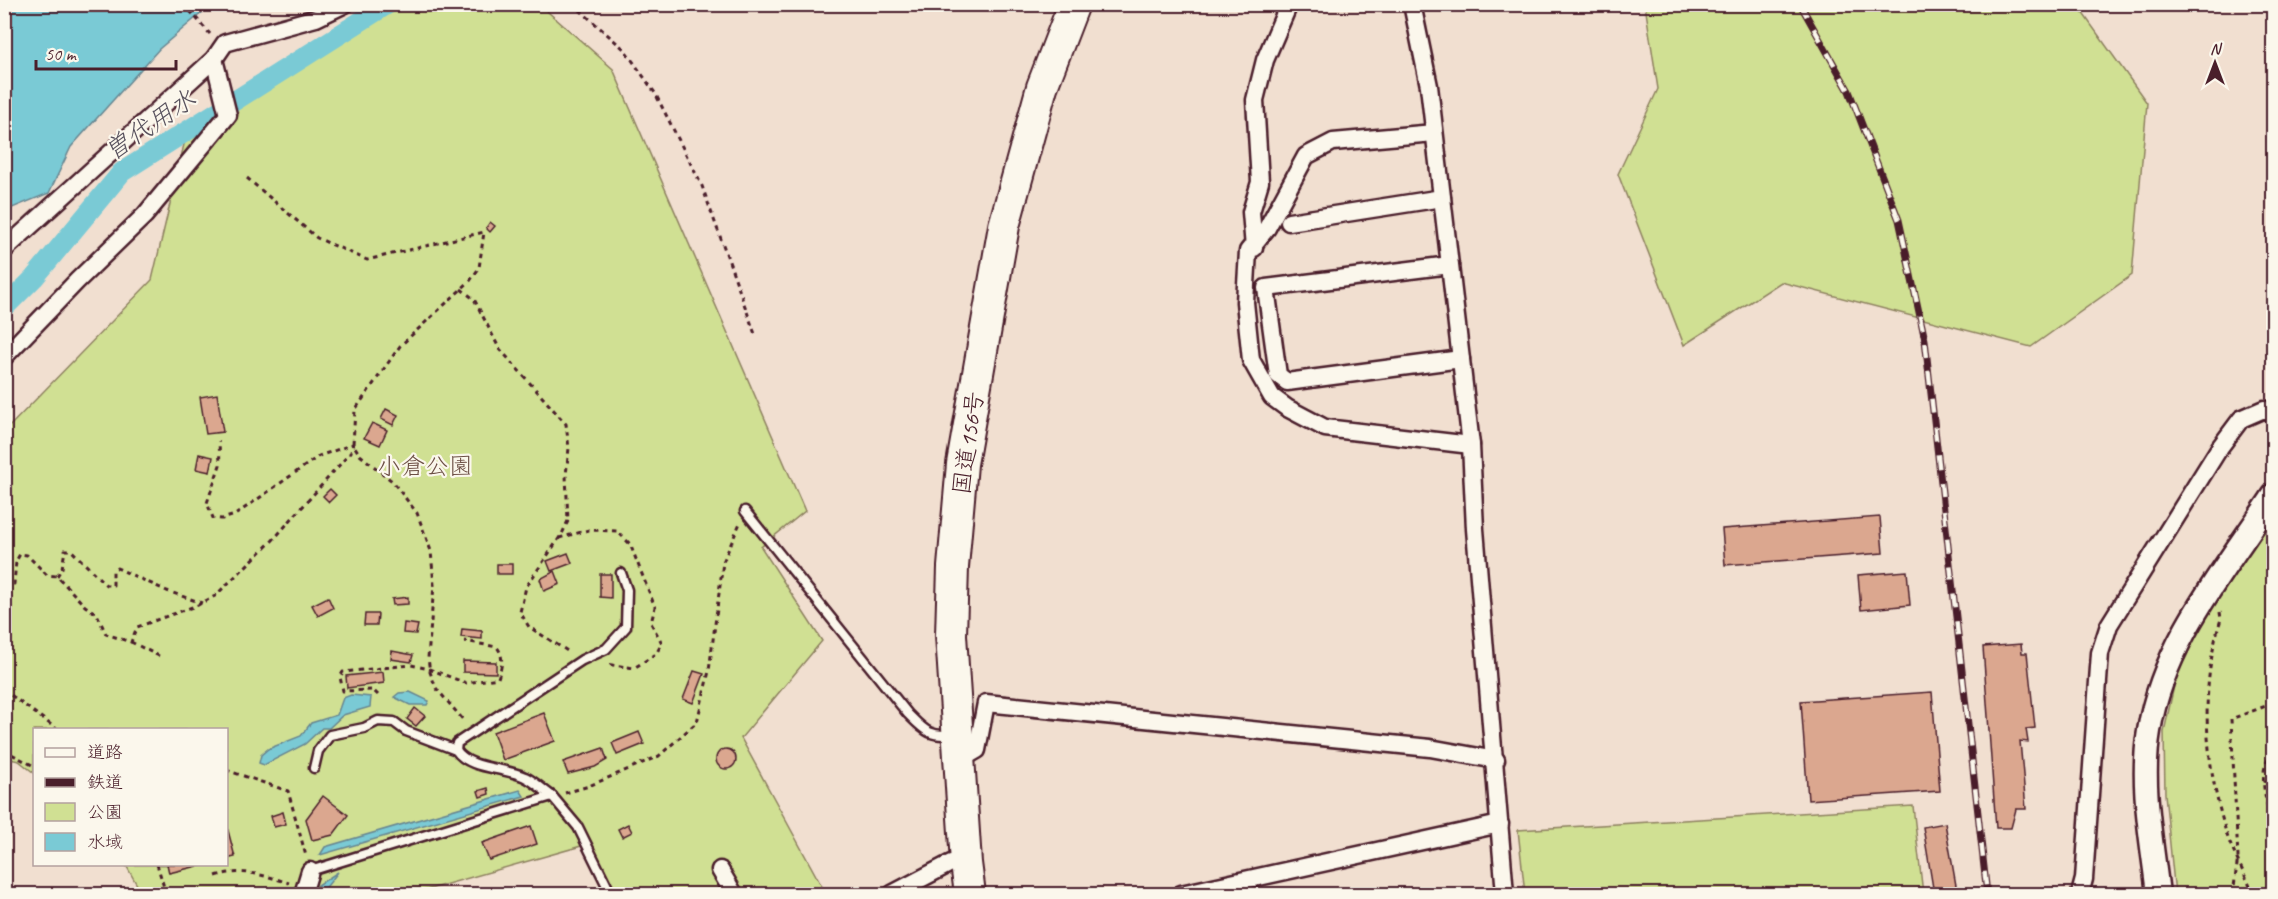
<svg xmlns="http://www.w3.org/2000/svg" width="2278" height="899" viewBox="0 0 2278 899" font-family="Caveat,'Klee One',sans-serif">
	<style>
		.green { fill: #d0e093; stroke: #8d805f; stroke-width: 1.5 }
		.water { fill: #7acad5; stroke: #678691; stroke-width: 1.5 }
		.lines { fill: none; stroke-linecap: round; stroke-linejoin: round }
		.canal { stroke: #7acad5; stroke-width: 20 }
		.building { fill: #dba78f; stroke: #4a1f2b; stroke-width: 1.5 }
		.lane-casing { stroke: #4a1f2b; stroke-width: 13 }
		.street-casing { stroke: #4a1f2b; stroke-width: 21 }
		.secondary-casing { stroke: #4a1f2b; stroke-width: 27 }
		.highway-casing { stroke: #4a1f2b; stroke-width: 34 }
		.path { stroke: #4a1f2b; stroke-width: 3; stroke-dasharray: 4.5 4.5; stroke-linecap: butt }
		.lane { stroke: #fbf7ec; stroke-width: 8 }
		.street { stroke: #fbf7ec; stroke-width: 16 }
		.secondary { stroke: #fbf7ec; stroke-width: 22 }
		.highway { stroke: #fbf7ec; stroke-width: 30 }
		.rail-casing { stroke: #4a1f2b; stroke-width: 7 }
		.rail { stroke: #fbf7ec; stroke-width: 4.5; stroke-dasharray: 14; stroke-linecap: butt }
		.labels { text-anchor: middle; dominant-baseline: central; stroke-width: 4.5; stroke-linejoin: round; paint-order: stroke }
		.street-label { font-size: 24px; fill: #4a1f2b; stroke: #fbf7ec }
		.park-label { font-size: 24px; fill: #6c4f45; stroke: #fbf7ec }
		.water-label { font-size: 26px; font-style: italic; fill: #58525e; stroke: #fbf7ec }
	</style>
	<rect width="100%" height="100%" fill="#f1dfd0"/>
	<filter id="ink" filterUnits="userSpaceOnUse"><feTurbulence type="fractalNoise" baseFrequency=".0167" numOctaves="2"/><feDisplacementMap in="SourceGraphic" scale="12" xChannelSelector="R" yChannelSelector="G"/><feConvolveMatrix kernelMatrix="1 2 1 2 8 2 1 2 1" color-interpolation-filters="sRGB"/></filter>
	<g filter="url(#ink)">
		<g class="green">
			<polygon points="378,5 540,5 613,69 805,511 761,547 822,641 741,738 826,894 613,894 585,845 412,894 142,894 126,865 226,864 226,730 34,730 34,773 19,761 5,758 5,431 152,280 190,119"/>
			<polygon points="1645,5 2077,5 2147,103 2132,275 2031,347 1781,282 1684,345 1618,174 1658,89"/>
			<polygon points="2273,501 2273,894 2175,894 2165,794 2164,732 2177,672 2205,618"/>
			<polygon points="1913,806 1923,894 1525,894 1518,830"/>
		</g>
		<g class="water">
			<polygon points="5,4 211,5 159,49 71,147 49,193 5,211"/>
			<polygon points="410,692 429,701 427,705 410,705 394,697 399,693"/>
			<polygon points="351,695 371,697 370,707 343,715 329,728 322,728 305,744 264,765 259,763 261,755 268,749 301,736 311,723 337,715 343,698"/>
			<polygon points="520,790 524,796 320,855 325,847"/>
			<polygon points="338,872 321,894 316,894 318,885"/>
		</g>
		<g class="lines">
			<polyline class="canal" points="4,308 34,278 122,172 388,4"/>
		</g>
		<g class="building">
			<polygon points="490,222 495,226 490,232 486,228"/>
			<polygon points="217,394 223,432 206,434 200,397"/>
			<polygon points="386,409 398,415 393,425 381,419"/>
			<polygon points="372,423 387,430 380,445 364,438"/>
			<polygon points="199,454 213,457 210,472 196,469"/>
			<polygon points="330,489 336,495 329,502 323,496"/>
			<polygon points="1880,517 1883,553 1725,565 1722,529"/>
			<polygon points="568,553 572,563 551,571 547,561"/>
			<rect x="497" y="564" width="15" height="10"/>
			<polygon points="555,571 560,584 544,591 540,579"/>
			<polygon points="1907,571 1910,605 1861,610 1858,575"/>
			<polygon points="600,574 611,574 611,598 600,597"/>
			<polygon points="328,597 333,608 318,616 312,605"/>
			<polygon points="408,597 408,604 393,605 392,599"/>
			<polygon points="365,614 378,614 377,625 364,625"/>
			<polygon points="404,623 418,625 416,634 403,633"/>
			<polygon points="462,629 482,631 482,639 461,637"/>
			<polygon points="2021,644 2022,653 2027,653 2035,728 2026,729 2028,742 2020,741 2026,809 2016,809 2011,828 1996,828 1983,647"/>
			<polygon points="392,651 413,655 411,662 391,659"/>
			<polygon points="463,661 496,662 496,673 463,672"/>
			<polygon points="694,671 704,674 693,703 683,699"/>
			<polygon points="383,672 384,683 347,688 346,676"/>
			<polygon points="1932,692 1940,791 1808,800 1801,701"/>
			<polygon points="415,708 425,716 416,726 407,719"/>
			<polygon points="544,713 555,741 503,760 493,732"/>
			<polygon points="639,732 644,744 617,755 612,743"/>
			<polygon points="603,748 607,760 595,767 568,774 563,762"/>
			<circle cx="726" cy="759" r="10"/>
			<polygon points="488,788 489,794 480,797 478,791"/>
			<polygon points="323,796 348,815 333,835 312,840 306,819"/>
			<polygon points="283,812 286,824 274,827 271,816"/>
			<polygon points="226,823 235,857 226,859"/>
			<polygon points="1945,823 1957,891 1934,894 1923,827"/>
			<polygon points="628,824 632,832 622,837 618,829"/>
			<polygon points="531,826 537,844 489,860 482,843"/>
			<polygon points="167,864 206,864 169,873"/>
		</g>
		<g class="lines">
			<defs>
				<g id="lane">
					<path d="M745,511L908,714C924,730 930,738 954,734"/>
					<polyline points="456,750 457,743 582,660 606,649 626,627 627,590 621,573"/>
					<path d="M314,768L318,751L330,735L364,728L378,721L394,722L406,731L456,750C469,770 505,767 525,777C534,781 543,790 552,796"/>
					<polyline points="310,871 552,796 578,827 611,894"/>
				</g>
				<g id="street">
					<polyline points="1412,4 1429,86 1471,445 1475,529 1505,894"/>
					<polyline points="1434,133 1333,142 1306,156 1267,228 1248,251 1245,302 1251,360 1272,397 1287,408 1325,428 1471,445"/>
					<polyline points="1289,222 1442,198"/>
					<polyline points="1254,248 1251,212 1260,182 1255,100 1265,60 1289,4"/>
					<polyline points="4,250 214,59 225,43 316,18 345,4"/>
					<polyline points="1450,265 1266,288 1278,375 1287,382 1461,359"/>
					<polyline points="4,357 77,281 145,215 228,115 214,59"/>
					<polyline points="958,761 977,750 986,703 1430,748 1496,760"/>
					<polyline points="720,870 734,894"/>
					<polyline points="303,894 310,871"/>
					<polyline points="892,894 951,863 966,863"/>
					<polyline points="1181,894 1500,824"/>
					<polyline points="2080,894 2084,879 2100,653 2109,625 2220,447 2241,419 2264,409 2274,415"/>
				</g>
				<path id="secondary" d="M2158,894C2152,841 2140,785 2149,731C2163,642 2226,568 2274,495"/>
				<polyline id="highway" points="970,894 966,863 951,635 953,567 962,464 1004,226 1042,87 1074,4"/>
			</defs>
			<use href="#lane" class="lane-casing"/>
			<use href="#street" class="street-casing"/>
			<use href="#secondary" class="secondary-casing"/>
			<use href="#highway" class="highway-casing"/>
			<g class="path">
				<polyline points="184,4 210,34"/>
				<polyline points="573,4 625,50 655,93 702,186 756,337"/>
				<polyline points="247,178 317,238 367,260 484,232 479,268 470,281 400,346 355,410 353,444 360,455 392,481 417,513 431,551 434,585 428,658 430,672 436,688 465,722"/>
				<polyline points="461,289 474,299 499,348 566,424 569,448 566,475 568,521 562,534 526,587 520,612 529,627 569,652"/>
				<polyline points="559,538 589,530 617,531 630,544 655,607 651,623 662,643 656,654 634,668 606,664"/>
				<polyline points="57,576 62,568 65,550 71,550 106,585 113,585 113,571 117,568 167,591 202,603"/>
				<polyline points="4,582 14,584 16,561 20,554 27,555 47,575 57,576 85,606 97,614 106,634 131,642 137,627 198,605 215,596 273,540 351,452 353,444 319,456 235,515 222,519 213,518 207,503 220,465 219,441"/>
				<path d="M2220,612L2221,619C2199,688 2205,763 2226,832C2232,852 2244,872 2252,891"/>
				<polyline points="131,642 159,656"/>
				<polyline points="4,690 58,730"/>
				<path d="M378,695L373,690L343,691L340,677L343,672L411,665L429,669L466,683L498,678C502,666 504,656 497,647L464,641"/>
				<polyline points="4,750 34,766"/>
				<path d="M2274,752C2253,771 2269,807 2274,832"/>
				<polyline points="226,770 288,791 306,856"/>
				<polyline points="2264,781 2274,784"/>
				<polyline points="565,793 589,786 659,756 697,722 709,671 723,562 740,523"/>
				<polyline points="157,864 166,894"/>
				<path d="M216,876C241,868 264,875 289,883"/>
				<polyline points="2233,894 2238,857 2231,719 2274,703"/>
			</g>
			<use href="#lane" class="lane"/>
			<use href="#street" class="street"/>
			<use href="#secondary" class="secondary"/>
			<use href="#highway" class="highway"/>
			<defs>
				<polyline id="rail" points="1800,4 1849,91 1899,220 1925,340 1987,894"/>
			</defs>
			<use href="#rail" class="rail-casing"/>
			<use href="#rail" class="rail"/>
		</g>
	</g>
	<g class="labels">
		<g class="street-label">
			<text transform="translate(968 443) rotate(-82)">国道156号</text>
		</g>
		<g class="park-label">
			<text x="425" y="466">小倉公園</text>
		</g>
		<g class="water-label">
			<text transform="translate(150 125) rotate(-34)">曽代用水</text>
		</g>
	</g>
	<rect width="2278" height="899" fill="none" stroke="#fbf7ec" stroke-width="24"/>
	<rect x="12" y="12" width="2254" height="875" fill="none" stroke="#4a1f2b" stroke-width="2" filter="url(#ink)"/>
	<rect x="33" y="728" width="195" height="138" fill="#fbf7ec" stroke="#b4a19f" stroke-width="1.5"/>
	<rect x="45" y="748" width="30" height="9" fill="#fbf7ec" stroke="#b4a19f" stroke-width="1.5"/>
	<text x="87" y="758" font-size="18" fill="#4a1f2b">道路</text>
	<rect x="45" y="778" width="30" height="9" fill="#4a1f2b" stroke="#b4a19f" stroke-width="1.5"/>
	<text x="87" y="788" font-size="18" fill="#4a1f2b">鉄道</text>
	<rect x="45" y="803" width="30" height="18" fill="#d0e093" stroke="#b4a19f" stroke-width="1.5"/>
	<text x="87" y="818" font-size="18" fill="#4a1f2b">公園</text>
	<rect x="45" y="833" width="30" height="18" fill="#7acad5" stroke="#b4a19f" stroke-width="1.5"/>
	<text x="87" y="848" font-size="18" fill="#4a1f2b">水域</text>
	<g transform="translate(2215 63)" stroke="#fbf7ec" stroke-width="4.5" paint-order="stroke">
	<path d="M0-4.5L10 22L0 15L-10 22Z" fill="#4a1f2b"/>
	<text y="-9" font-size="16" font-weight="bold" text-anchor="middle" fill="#4a1f2b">N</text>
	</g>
	<path d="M36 60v9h140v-9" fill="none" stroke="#4a1f2b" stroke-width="3"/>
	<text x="45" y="60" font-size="18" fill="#4a1f2b" stroke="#fbf7ec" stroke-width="4.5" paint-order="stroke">50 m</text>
</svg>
